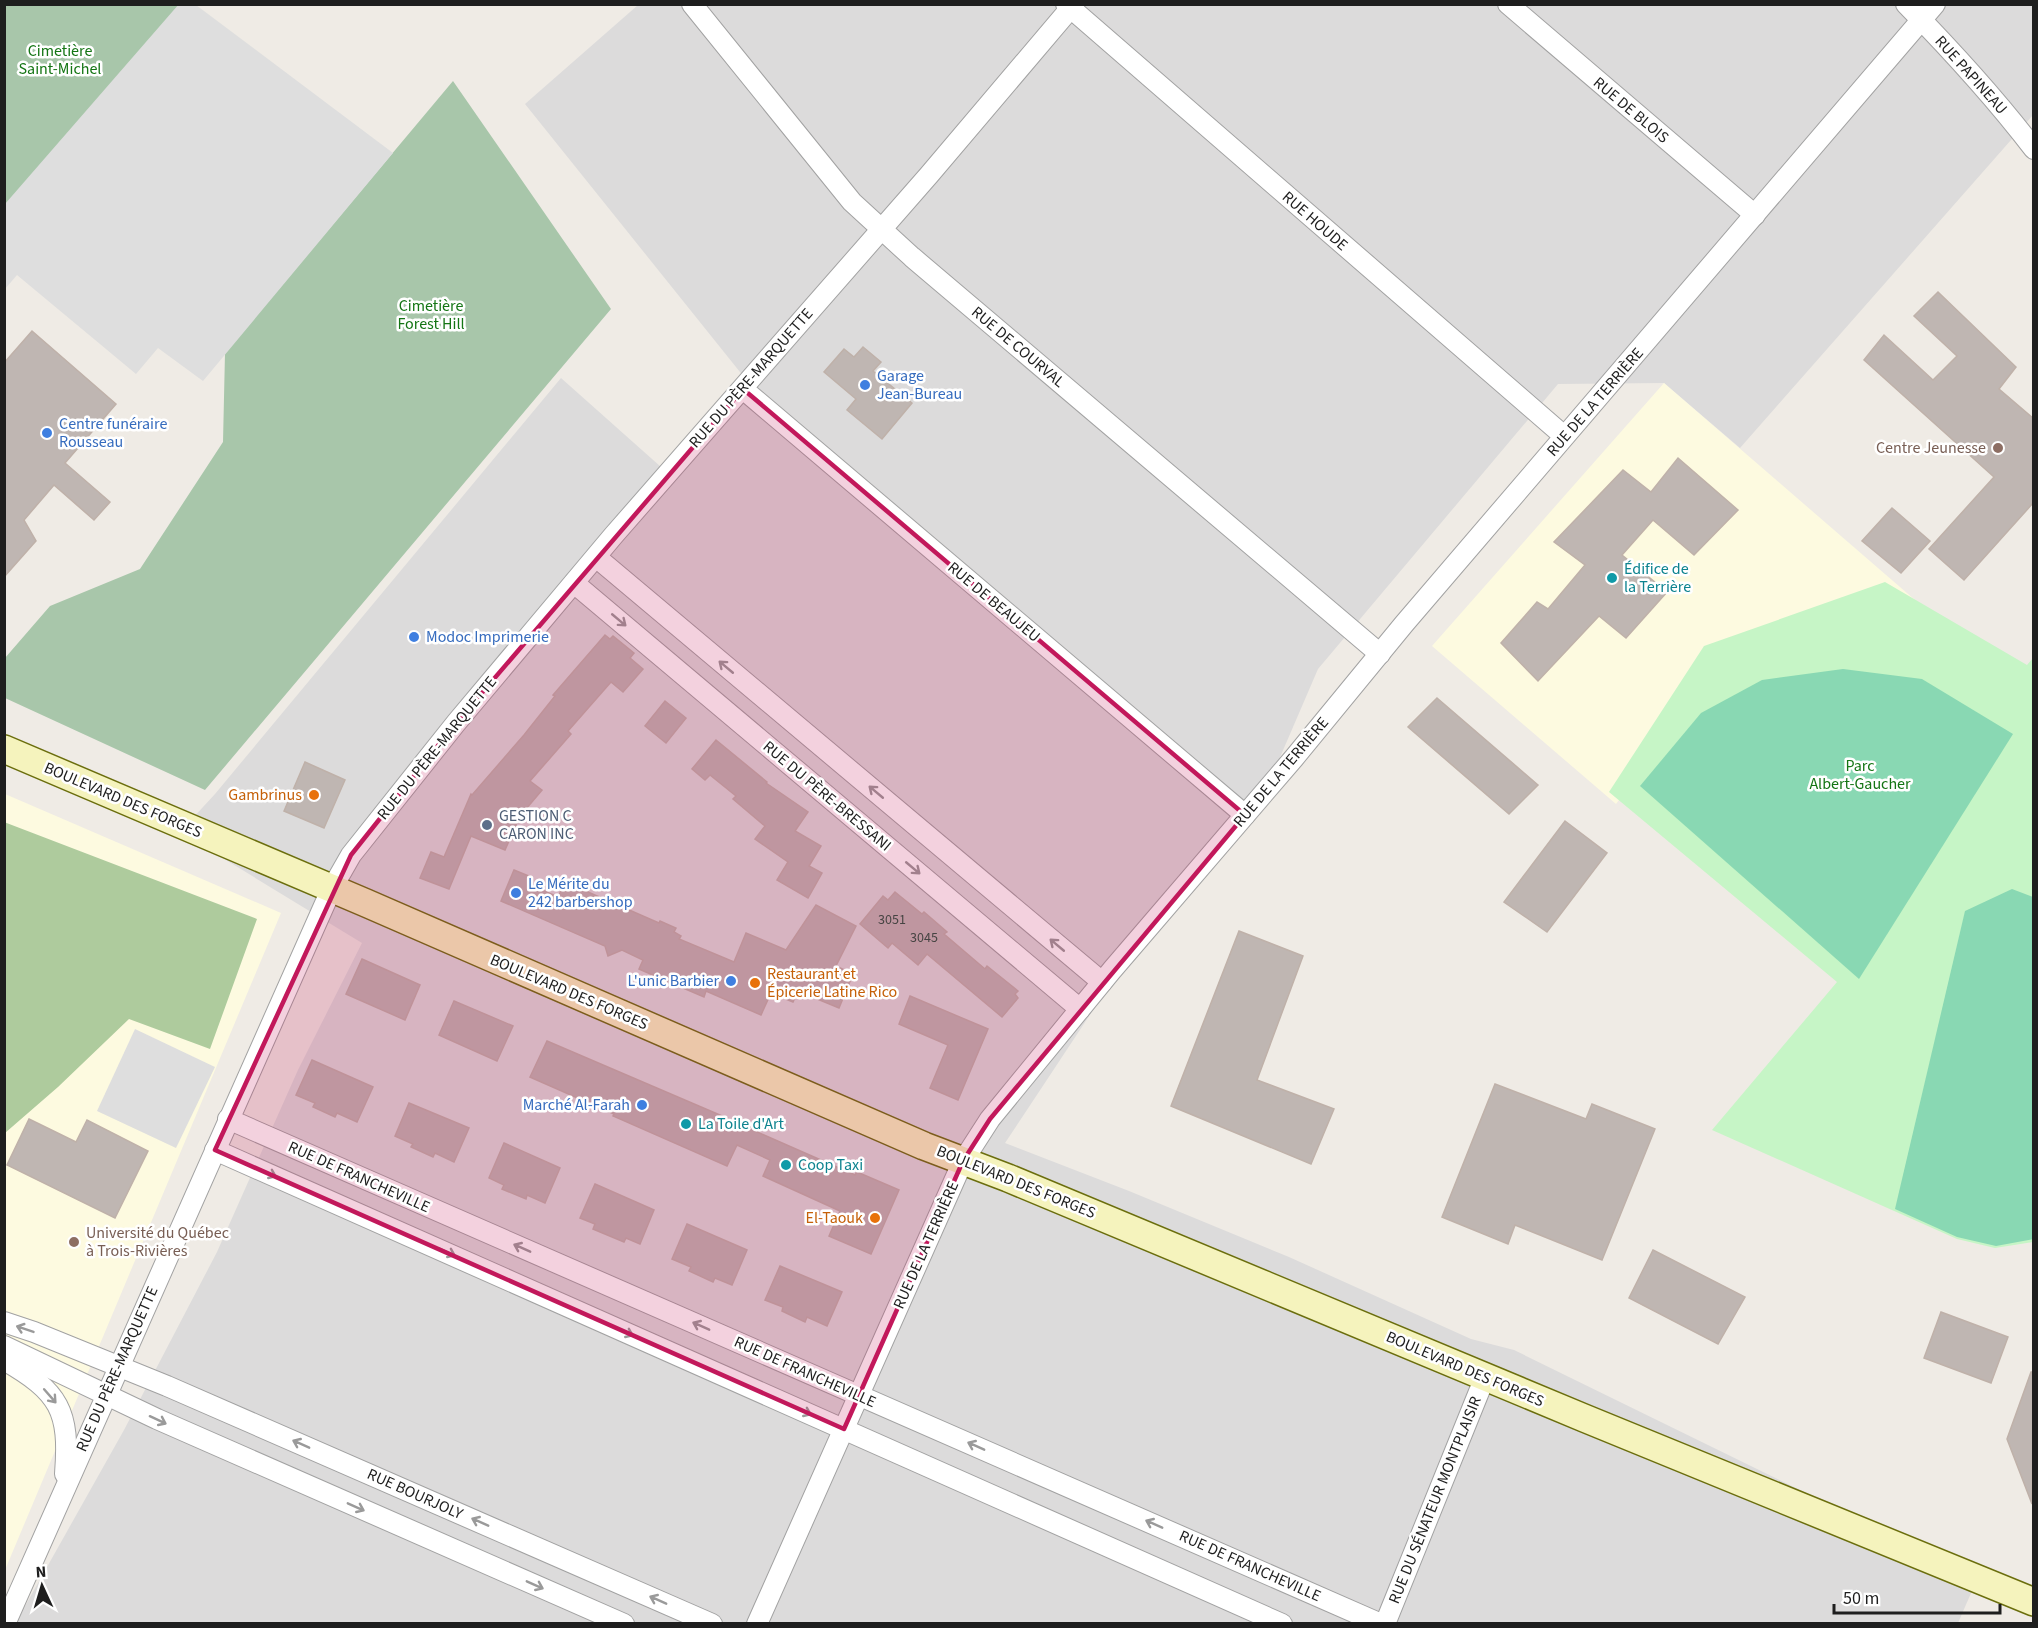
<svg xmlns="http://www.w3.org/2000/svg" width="2038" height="1628" viewBox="0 0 2038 1628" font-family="'Source Sans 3',sans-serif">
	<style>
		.residential { fill: #dcdbdb }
		.education { fill: #fdfae0 }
		.forest { fill: #aecb9d }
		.cemetery { fill: #a8c6aa }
		.park { fill: #c6f5c6 }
		.pitch { fill: #89d8b3 }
		.parking { fill: #dedede }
		.building { fill: #bfb6b2; stroke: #bfb1a9; stroke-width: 1.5 }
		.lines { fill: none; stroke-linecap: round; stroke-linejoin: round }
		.minor-casing { stroke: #a2a2a2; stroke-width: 22 }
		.secondary-casing { stroke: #6b6e0d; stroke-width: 30 }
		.minor { stroke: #fff; stroke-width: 20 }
		.secondary { stroke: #f5f3bd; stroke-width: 27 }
		.oneway { stroke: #9a9a9a }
		.marked { fill: #c2185b; fill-opacity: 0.2; stroke: #c2185b; stroke-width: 4.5; stroke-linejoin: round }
		.shop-dot { fill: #3f7fe0; stroke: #fff; stroke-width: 2 }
		.education-dot { fill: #8d6e63; stroke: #fff; stroke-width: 2 }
		.culture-dot { fill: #0f9aa8; stroke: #fff; stroke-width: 2 }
		.food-dot { fill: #e8710a; stroke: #fff; stroke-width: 2 }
		.service-dot { fill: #5c6f8a; stroke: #fff; stroke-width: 2 }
		.labels { text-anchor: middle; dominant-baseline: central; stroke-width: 5; stroke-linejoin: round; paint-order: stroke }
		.number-label { font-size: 14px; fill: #464443 }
		.park-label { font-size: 16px; fill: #147514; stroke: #fff }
		.street-label { font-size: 16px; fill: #1e1e1e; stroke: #fff }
		.shop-label { font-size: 16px; fill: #366cbe; stroke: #fff; text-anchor: start }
		.education-label { font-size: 16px; fill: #785e54; stroke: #fff; text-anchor: end }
		.culture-label { font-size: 16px; fill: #0d838f; stroke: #fff; text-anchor: start }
		.food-label { font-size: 16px; fill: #c56008; stroke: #fff; text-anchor: end }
		.service-label { font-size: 16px; fill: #4e5e75; stroke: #fff; text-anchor: start }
	</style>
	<rect width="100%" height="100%" fill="#efebe5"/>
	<polygon class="residential" points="638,5 2033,5 2033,115 1740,448 1664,383 1558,384 1318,669 1256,813 1111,983 1005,1143 1129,1191 1289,1257 1471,1339 1514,1350 1978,1577 1958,1623 15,1624 124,1430 217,1252 298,1070 362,943 180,832 215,794 561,378 670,475 748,382 525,104"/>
	<g class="education">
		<polygon points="1664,383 2033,702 1691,705 1616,804 1432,646"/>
		<polygon points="5,794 281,913 5,1570"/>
	</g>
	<polygon class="forest" points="4,822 257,919 210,1049 129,1019 58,1087 5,1133"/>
	<g class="cemetery">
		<polygon points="5,5 183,5 5,209"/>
		<polygon points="453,81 611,309 205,790 5,698 5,658 50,606 140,569 223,442 225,353"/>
	</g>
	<polygon class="park" points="1885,582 2027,665 2033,658 2033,1242 1995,1248 1957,1239 1712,1130 1837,982 1609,792 1704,646"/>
	<g class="pitch">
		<polygon points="1843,669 1922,679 2013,734 1859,979 1640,786 1701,713 1762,680"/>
		<polygon points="2012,889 2033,897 2034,1239 1996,1246 1957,1237 1895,1209 1965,911"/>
	</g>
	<g class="parking">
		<polygon points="179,4 196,5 393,153 203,381 158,348 136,374 17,275 5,289 5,204"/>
		<polygon points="135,1029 215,1067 176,1148 97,1111"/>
	</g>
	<g class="building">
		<polygon points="1938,292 2016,367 1999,389 2034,419 2034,502 1964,580 1929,549 1994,477 1864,360 1884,335 1933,380 1957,356 1914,316"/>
		<polygon points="32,331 116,404 65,463 110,502 94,520 54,485 24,520 36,541 4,577 4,363"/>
		<polygon points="863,347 881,362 873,371 912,403 882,439 847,410 856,399 824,372 844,349 854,357"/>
		<polygon points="1678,458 1738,510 1694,555 1653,520 1622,555 1667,592 1626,638 1599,616 1538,681 1501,643 1537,602 1548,609 1585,565 1554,542 1623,470 1651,492"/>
		<polygon points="1892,508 1930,541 1901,573 1862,541"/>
		<polygon points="605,635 610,639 613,636 634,653 630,658 643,669 623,692 611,682 568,731 571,734 530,781 542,790 520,816 505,850 471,836 449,889 420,878 431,852 444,857 471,794 472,795 524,735 555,696 553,695"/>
		<polygon points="1437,698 1538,785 1509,814 1408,727"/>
		<polygon points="665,701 686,718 666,743 645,726"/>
		<polygon points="716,740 767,782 766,783 808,812 795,831 821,846 809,866 822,873 808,898 777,880 788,862 755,839 765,826 733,799 736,796 710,775 705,780 692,769"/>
		<polygon points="305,762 345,780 324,828 284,811"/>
		<polygon points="1565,821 1607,853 1547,932 1504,902"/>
		<polygon points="514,870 531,877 528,884 558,897 565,882 659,923 660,921 676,928 674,932 681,936 679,939 734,962 746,933 786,950 816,905 856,926 836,966 853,974 839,1008 798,991 793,1002 771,993 761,1015 706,991 704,997 639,969 643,960 622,950 608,956 605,946 501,901"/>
		<polygon points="895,892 922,914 924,912 947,932 944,934 985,969 987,966 1018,991 1015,994 1018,998 1002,1017 927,954 918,965 892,943 888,948 860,924 883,896 888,900"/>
		<polygon points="1239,931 1303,956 1257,1080 1334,1109 1311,1164 1171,1106"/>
		<polygon points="362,959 420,985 405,1020 346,994"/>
		<polygon points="910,996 988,1029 958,1100 930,1088 948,1045 899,1024"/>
		<polygon points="454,1001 513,1026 497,1061 439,1035"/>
		<polygon points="547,1041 755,1130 755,1131 855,1175 857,1172 899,1190 871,1254 829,1236 840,1211 763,1176 770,1160 737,1145 727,1166 613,1116 614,1114 530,1077"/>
		<polygon points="312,1060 373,1087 357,1122 337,1113 335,1117 313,1107 315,1103 296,1095"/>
		<polygon points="1495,1084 1586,1119 1592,1104 1655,1129 1602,1260 1515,1225 1508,1244 1442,1217"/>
		<polygon points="409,1103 469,1128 454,1162 435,1153 433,1157 411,1147 413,1144 395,1136"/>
		<polygon points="29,1119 76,1142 87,1120 148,1151 115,1218 7,1165"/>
		<polygon points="504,1143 560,1168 545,1203 527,1195 526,1199 502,1189 504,1185 489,1178"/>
		<polygon points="595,1184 654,1210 640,1244 626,1238 624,1242 593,1229 595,1224 580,1218"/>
		<polygon points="687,1224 747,1250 732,1285 715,1278 713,1282 689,1271 691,1267 672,1259"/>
		<polygon points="1653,1250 1745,1297 1718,1344 1629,1298"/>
		<polygon points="780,1266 842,1292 827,1326 807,1317 805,1322 782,1311 783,1307 765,1300"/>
		<polygon points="1941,1312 2008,1337 1991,1383 1924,1358"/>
		<polygon points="2031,1372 2034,1372 2032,1504 2007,1439"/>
	</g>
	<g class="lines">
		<defs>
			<g id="minor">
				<polyline points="692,4 852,202 912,257 1380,654"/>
				<polyline points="1066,4 1564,436"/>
				<polyline points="1508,4 1755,215"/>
				<path d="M1906,4C1951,50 1995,98 2034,149"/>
				<polyline points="743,389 1245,815"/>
				<polyline points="596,557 1102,982"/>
				<polyline points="574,583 1080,1009"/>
				<polyline points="228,1119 1381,1624"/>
				<polyline points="215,1150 1282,1624"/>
				<polyline points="4,1322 34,1332 167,1386 712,1624"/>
				<polyline points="4,1346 157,1419 624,1624"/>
				<path d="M4,1360C60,1392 70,1411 65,1474"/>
				<polyline points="5,1624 331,890 351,855 456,723 613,536 929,175 1074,4"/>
				<polyline points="757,1624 963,1161 990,1119 1112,970 1294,758 1404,624 1935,4"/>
				<polyline points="1385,1624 1485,1377"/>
			</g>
			<polyline id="secondary" points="4,749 366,903 924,1146 1008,1178 1584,1418 2034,1602"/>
		</defs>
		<use href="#minor" class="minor-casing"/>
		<use href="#secondary" class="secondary-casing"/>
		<use href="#minor" class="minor"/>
		<use href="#secondary" class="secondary"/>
	</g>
	<defs><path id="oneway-shaft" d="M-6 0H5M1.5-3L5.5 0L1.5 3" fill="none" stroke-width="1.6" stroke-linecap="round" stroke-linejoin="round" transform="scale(1.5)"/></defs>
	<g class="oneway">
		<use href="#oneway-shaft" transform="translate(619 620) rotate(40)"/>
		<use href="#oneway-shaft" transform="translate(726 667) rotate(-140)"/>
		<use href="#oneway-shaft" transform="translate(876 792) rotate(-140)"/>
		<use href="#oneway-shaft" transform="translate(913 868) rotate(40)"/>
		<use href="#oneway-shaft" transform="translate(1057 945) rotate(-140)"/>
		<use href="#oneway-shaft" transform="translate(268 1173) rotate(24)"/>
		<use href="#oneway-shaft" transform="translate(522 1248) rotate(-156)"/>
		<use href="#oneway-shaft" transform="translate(447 1252) rotate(24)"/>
		<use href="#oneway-shaft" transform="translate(701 1326) rotate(-156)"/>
		<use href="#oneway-shaft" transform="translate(25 1329) rotate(-161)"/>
		<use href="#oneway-shaft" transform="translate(625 1332) rotate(24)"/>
		<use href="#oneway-shaft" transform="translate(50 1396) rotate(49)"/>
		<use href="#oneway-shaft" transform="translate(803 1411) rotate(24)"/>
		<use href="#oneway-shaft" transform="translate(158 1420) rotate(25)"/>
		<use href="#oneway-shaft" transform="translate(301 1444) rotate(-156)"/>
		<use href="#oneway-shaft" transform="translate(976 1446) rotate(-156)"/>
		<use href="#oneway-shaft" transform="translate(356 1507) rotate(24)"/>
		<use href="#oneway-shaft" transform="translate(480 1522) rotate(-156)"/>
		<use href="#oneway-shaft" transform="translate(1154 1524) rotate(-156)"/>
		<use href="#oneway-shaft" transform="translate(535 1585) rotate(24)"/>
		<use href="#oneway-shaft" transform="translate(658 1600) rotate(-156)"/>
	</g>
	<path class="marked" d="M743,389L1245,815L990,1119L963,1161L844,1429L215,1150L351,855L456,723Z"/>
	<g class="shop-dot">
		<circle cx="865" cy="385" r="6"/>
		<circle cx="47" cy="433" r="6"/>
		<circle cx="414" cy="637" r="6"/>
		<circle cx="516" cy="893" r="6"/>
		<circle cx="731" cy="981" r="6"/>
		<circle cx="642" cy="1105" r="6"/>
	</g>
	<g class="education-dot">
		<circle cx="1998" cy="448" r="6"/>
		<circle cx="74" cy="1242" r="6"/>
	</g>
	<g class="culture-dot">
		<circle cx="1612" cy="578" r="6"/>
		<circle cx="686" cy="1124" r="6"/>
		<circle cx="786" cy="1165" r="6"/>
	</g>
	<g class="food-dot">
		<circle cx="314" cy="795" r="6"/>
		<circle cx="755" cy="983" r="6"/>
		<circle cx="875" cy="1218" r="6"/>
	</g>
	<circle class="service-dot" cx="487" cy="825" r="6"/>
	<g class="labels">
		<g class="number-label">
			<text x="892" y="920">3051</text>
			<text x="924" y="938">3045</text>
		</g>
		<g class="park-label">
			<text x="60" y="51">Cimetière<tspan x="60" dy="18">Saint-Michel</tspan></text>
			<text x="431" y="306">Cimetière<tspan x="431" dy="18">Forest Hill</tspan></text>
			<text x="1860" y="766">Parc<tspan x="1860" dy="18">Albert-Gaucher</tspan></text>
		</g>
		<g class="street-label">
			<text transform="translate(1971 75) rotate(48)">RUE PAPINEAU</text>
			<text transform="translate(1631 110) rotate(40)">RUE DE BLOIS</text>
			<text transform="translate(1315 221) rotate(41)">RUE HOUDE</text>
			<text transform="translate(1018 347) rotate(40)">RUE DE COURVAL</text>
			<text transform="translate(751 378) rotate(-49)">RUE DU PÈRE-MARQUETTE</text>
			<text transform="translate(1595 402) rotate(-49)">RUE DE LA TERRIÈRE</text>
			<text transform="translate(994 602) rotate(40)">RUE DE BEAUJEU</text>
			<text transform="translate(437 748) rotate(-51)">RUE DU PÈRE-MARQUETTE</text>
			<text transform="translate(1281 772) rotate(-50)">RUE DE LA TERRIÈRE</text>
			<text transform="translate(827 796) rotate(40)">RUE DU PÈRE-BRESSANI</text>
			<text transform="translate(123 800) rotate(23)">BOULEVARD DES FORGES</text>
			<text transform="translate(569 992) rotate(23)">BOULEVARD DES FORGES</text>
			<text transform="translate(359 1177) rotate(24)">RUE DE FRANCHEVILLE</text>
			<text transform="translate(1016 1182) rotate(22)">BOULEVARD DES FORGES</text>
			<text transform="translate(926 1245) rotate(-66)">RUE DE LA TERRIÈRE</text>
			<text transform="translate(117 1369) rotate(-66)">RUE DU PÈRE-MARQUETTE</text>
			<text transform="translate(1465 1369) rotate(23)">BOULEVARD DES FORGES</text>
			<text transform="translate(805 1372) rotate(24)">RUE DE FRANCHEVILLE</text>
			<text transform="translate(415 1494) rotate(24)">RUE BOURJOLY</text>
			<text transform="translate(1435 1500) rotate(-68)">RUE DU SÉNATEUR MONTPLAISIR</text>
			<text transform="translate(1250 1566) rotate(24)">RUE DE FRANCHEVILLE</text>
		</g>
		<g class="shop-label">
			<text x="877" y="376">Garage<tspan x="877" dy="18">Jean-Bureau</tspan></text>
			<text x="59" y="424">Centre funéraire<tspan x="59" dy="18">Rousseau</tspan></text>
			<text x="426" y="637">Modoc Imprimerie</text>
			<text x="528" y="884">Le Mérite du<tspan x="528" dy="18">242 barbershop</tspan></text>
			<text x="719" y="981" text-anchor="end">L'unic Barbier</text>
			<text x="630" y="1105" text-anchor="end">Marché Al-Farah</text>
		</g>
		<g class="education-label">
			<text x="1986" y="448">Centre Jeunesse</text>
			<text x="86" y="1233" text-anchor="start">Université du Québec<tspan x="86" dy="18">à Trois-Rivières</tspan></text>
		</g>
		<g class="culture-label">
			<text x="1624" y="569">Édifice de<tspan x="1624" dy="18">la Terrière</tspan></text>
			<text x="698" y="1124">La Toile d'Art</text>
			<text x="798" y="1165">Coop Taxi</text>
		</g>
		<g class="food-label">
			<text x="302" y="795">Gambrinus</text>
			<text x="767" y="974" text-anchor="start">Restaurant et<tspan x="767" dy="18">Épicerie Latine Rico</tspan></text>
			<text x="863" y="1218">El-Taouk</text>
		</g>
		<g class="service-label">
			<text x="499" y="816">GESTION C<tspan x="499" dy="18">CARON INC</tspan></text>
		</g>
	</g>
	<rect width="2038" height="1628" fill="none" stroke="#1e1e1e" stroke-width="12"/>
	<g transform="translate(42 1586) rotate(356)" stroke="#ffffff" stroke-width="4.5" paint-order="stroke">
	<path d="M0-4.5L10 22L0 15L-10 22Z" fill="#1e1e1e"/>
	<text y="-9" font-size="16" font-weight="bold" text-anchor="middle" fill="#1e1e1e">N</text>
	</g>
	<path d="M1834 1604v9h166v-9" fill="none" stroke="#1e1e1e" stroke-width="3"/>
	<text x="1843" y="1604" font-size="18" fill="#1e1e1e" stroke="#ffffff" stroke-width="4.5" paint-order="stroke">50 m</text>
</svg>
